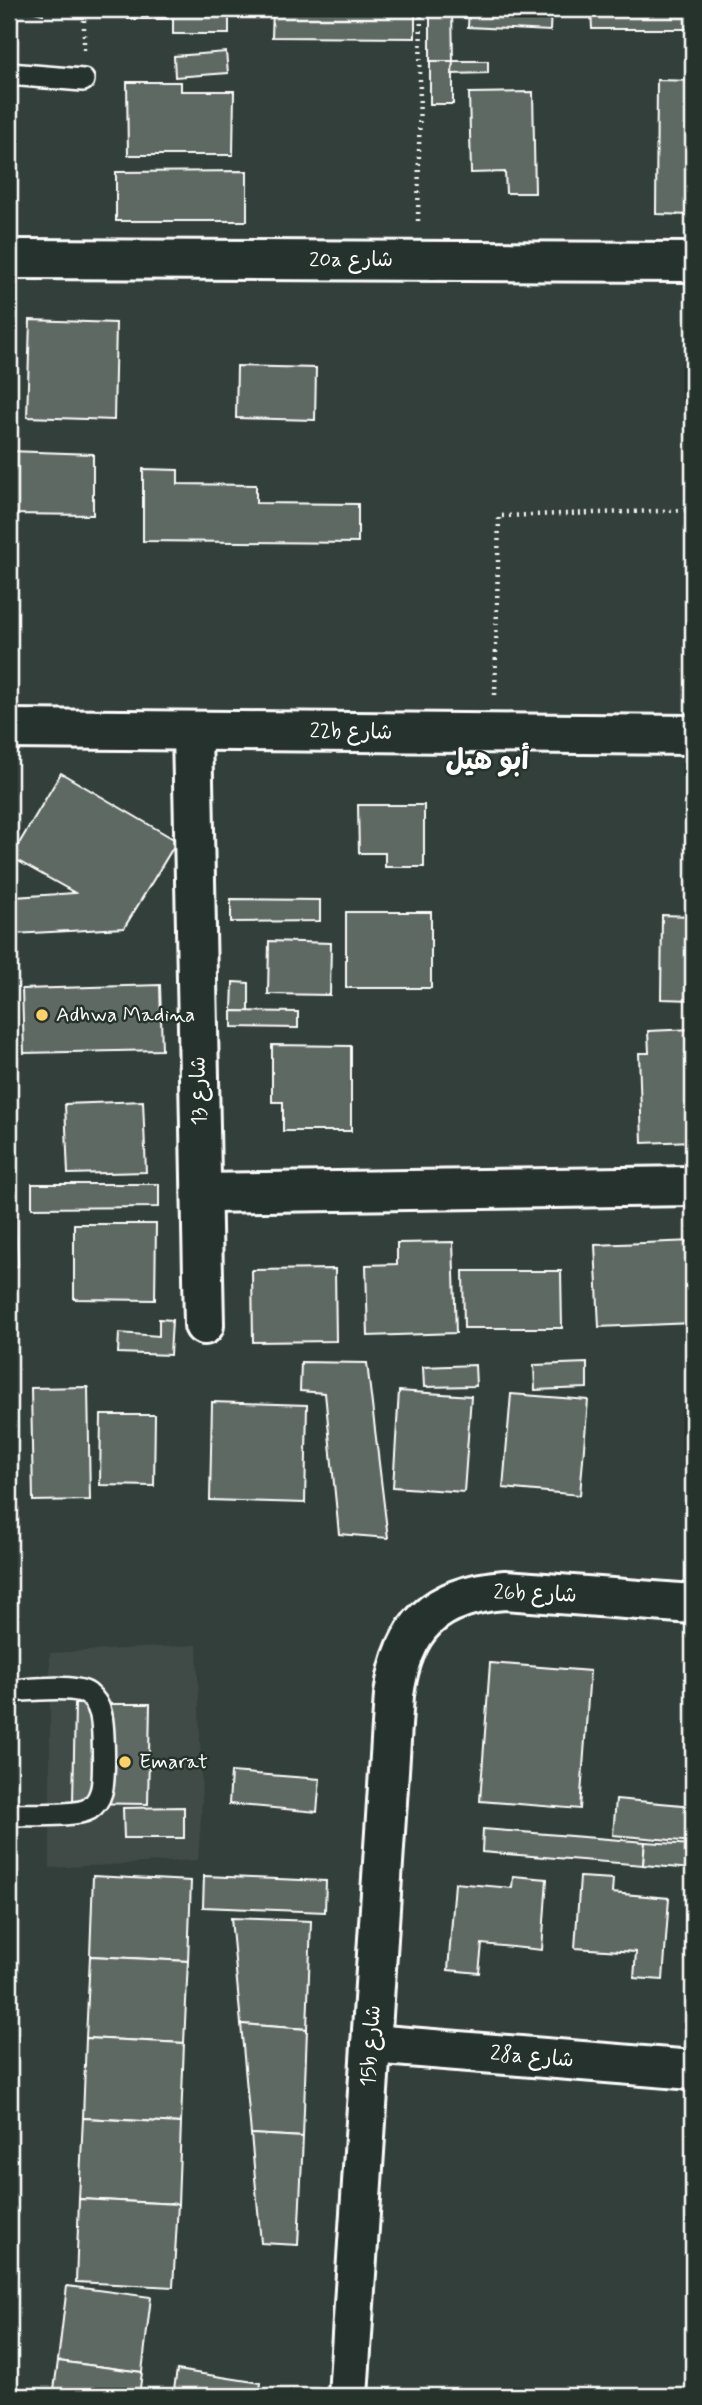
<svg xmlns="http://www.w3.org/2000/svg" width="702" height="2405" viewBox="0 0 702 2405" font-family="Mynerve,'Playpen Sans Arabic',sans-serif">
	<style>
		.built { fill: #404c47 }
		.building { fill: #5f6964; stroke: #fff; stroke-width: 2 }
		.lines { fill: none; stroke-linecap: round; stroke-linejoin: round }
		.service-casing { stroke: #fff; stroke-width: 26 }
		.minor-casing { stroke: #fff; stroke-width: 44 }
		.path { stroke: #fff; stroke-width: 4.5; stroke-dasharray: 2 5; stroke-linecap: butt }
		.service { stroke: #26332d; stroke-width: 21 }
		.minor { stroke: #26332d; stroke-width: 38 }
		.poi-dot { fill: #ffd166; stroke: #26332d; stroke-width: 2.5 }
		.labels { text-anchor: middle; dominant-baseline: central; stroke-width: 5; stroke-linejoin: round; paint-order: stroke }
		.street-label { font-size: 21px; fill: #fff; stroke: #26332d }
		.poi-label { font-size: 21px; fill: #fff; stroke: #26332d; text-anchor: start }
		.district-label { font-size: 28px; font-weight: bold; fill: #fff; stroke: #26332d }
	</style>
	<rect width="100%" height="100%" fill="#333f3a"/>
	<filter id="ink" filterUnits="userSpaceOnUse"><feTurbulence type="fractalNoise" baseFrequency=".0143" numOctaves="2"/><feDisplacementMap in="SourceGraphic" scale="14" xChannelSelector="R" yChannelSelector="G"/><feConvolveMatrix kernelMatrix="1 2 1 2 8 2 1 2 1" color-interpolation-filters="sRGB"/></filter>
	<g filter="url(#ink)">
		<polygon class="built" points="197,1645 202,1801 198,1860 50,1868 50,1653"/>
		<g class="building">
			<polygon points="23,9 45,9 43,14"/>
			<polygon points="128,9 229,9 229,34 173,34 173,19 128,19"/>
			<polygon points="273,9 415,9 415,38 272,37"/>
			<polygon points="430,9 452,9 453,61 430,61"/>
			<polygon points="469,9 551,9 550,31 468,27"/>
			<polygon points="591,9 693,9 693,29 592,29"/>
			<polygon points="226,52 228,73 175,77 174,56"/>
			<rect x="430" y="61" width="23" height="43"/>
			<polygon points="453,61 488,61 488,73 452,74"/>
			<polygon points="657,80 693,81 693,215 656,214"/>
			<polygon points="127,82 181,82 181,91 234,91 233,155 128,155"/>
			<polygon points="533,92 535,193 506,193 505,172 471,173 469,93"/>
			<polygon points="247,171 247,221 116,221 116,172"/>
			<polygon points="30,320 116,323 114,420 27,417"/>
			<polygon points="237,366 316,368 315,420 236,418"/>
			<polygon points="9,451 93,454 93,515 9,514"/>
			<polygon points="143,469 178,470 178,484 256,485 256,503 358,504 358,543 143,541"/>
			<polygon points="61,773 177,841 124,928 14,934 14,897 75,893 11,857"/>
			<polygon points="358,805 424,805 424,867 385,867 385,853 359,853"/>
			<polygon points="231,899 320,900 320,921 231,922"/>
			<rect x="346" y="912" width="85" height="76"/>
			<polygon points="662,915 693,916 693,1000 661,999"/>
			<polygon points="269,941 331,943 330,995 268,994"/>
			<polygon points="233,982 249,983 249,1012 232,1011"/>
			<polygon points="160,985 162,1050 24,1053 22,989"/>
			<polygon points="232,1011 298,1012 298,1028 232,1027"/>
			<polygon points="693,1029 693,1141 642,1143 639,1053 649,1053 648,1031"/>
			<polygon points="272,1045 351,1046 351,1131 283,1131 283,1102 272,1102"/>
			<polygon points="143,1101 146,1172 68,1174 65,1104"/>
			<polygon points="14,1175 18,1266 9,1267 9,1176"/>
			<polygon points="32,1184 159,1184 159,1207 32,1208"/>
			<polygon points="74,1224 156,1224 155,1300 74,1299"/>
			<polygon points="693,1241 693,1323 599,1327 595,1245"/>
			<polygon points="453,1242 456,1333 368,1336 366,1265 397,1264 397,1243"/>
			<polygon points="335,1269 336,1341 253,1342 252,1270"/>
			<polygon points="463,1271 561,1271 562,1328 464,1328"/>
			<polygon points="159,1319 172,1320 170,1355 118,1353 119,1333 159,1336"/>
			<polygon points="301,1362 367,1363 388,1538 339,1534 325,1393 300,1391"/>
			<polygon points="587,1363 587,1388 535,1390 534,1365"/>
			<polygon points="475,1365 476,1386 424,1387 423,1367"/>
			<polygon points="88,1387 90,1500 33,1501 31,1388"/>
			<polygon points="399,1391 471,1396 464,1492 393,1487"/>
			<polygon points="511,1394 588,1400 580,1495 503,1488"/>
			<polygon points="212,1402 307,1405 305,1503 210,1500"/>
			<polygon points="101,1415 155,1415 154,1486 100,1485"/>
			<polygon points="490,1663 590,1671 580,1809 480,1801"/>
			<polygon points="75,1704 150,1704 148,1804 73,1803"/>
			<polygon points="231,1772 320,1779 317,1812 229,1804"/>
			<polygon points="616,1799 693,1806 693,1842 613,1835"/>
			<polygon points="184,1807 184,1838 124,1838 123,1808"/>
			<polygon points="483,1829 645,1842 643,1865 482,1852"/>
			<polygon points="645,1842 693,1845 693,1869 643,1865"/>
			<polygon points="93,1876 191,1881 188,1961 90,1956"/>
			<polygon points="204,1876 326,1881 325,1912 203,1907"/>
			<polygon points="513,1876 547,1879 542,1950 482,1944 479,1973 448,1970 455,1883 512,1888"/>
			<polygon points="580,1877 613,1879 612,1893 669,1898 663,1980 634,1978 636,1952 575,1948"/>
			<polygon points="231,1918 311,1921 307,2029 241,2024"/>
			<polygon points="90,1956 188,1961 184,2043 86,2038"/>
			<polygon points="241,2024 307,2029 303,2137 251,2134"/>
			<polygon points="86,2038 184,2043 181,2123 83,2118"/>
			<polygon points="83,2118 181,2123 178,2204 79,2199"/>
			<polygon points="251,2134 303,2137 298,2245 261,2243"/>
			<polygon points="79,2199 178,2204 173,2287 76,2282"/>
			<polygon points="67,2286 151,2297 142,2372 58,2361"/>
			<polygon points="58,2361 142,2372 139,2396 53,2396"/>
			<polygon points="177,2370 261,2383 259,2396 173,2396"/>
		</g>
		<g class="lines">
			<defs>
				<g id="service">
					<polyline points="9,74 83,80"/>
					<path d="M9,1691C28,1690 73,1684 88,1694C94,1699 98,1705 100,1712C104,1723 105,1781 101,1792C99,1799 95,1805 89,1809C75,1817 27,1814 9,1815"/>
				</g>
				<g id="minor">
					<polyline points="9,259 693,262"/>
					<polyline points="9,729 693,735"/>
					<polyline points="192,731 204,1325"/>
					<polyline points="202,1193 693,1186"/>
					<polyline points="371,2044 693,2070"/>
					<path d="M348,2396L394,1695C403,1626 435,1595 505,1590L693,1604"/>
				</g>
			</defs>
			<use href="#service" class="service-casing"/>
			<use href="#minor" class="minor-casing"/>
			<g class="path">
				<polyline points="84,50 84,9"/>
				<polyline points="418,221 421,9"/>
				<polyline points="495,695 499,516 693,510"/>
			</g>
			<use href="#service" class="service"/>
			<use href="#minor" class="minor"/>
		</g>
	</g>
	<g class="poi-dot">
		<circle cx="42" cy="1015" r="7"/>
		<circle cx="125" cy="1762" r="7"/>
	</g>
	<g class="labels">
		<g class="street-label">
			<text x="351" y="260">20a شارع</text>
			<text transform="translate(351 732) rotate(1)">22b شارع</text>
			<text transform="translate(199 1091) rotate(-91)">شارع 13</text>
			<text transform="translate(535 1594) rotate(2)">26b شارع</text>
			<text transform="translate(371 2046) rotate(-86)">15b شارع</text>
			<text transform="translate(532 2057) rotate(5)">28a شارع</text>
		</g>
		<g class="poi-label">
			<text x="56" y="1015">Adhwa Madina</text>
			<text x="139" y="1762">Emarat</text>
		</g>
		<g class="district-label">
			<text x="487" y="761">أبو هيل</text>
		</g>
	</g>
	<rect width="702" height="2405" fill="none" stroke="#26332d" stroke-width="35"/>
	<rect x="18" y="18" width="667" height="2370" fill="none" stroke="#fff" stroke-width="2.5" filter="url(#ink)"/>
</svg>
